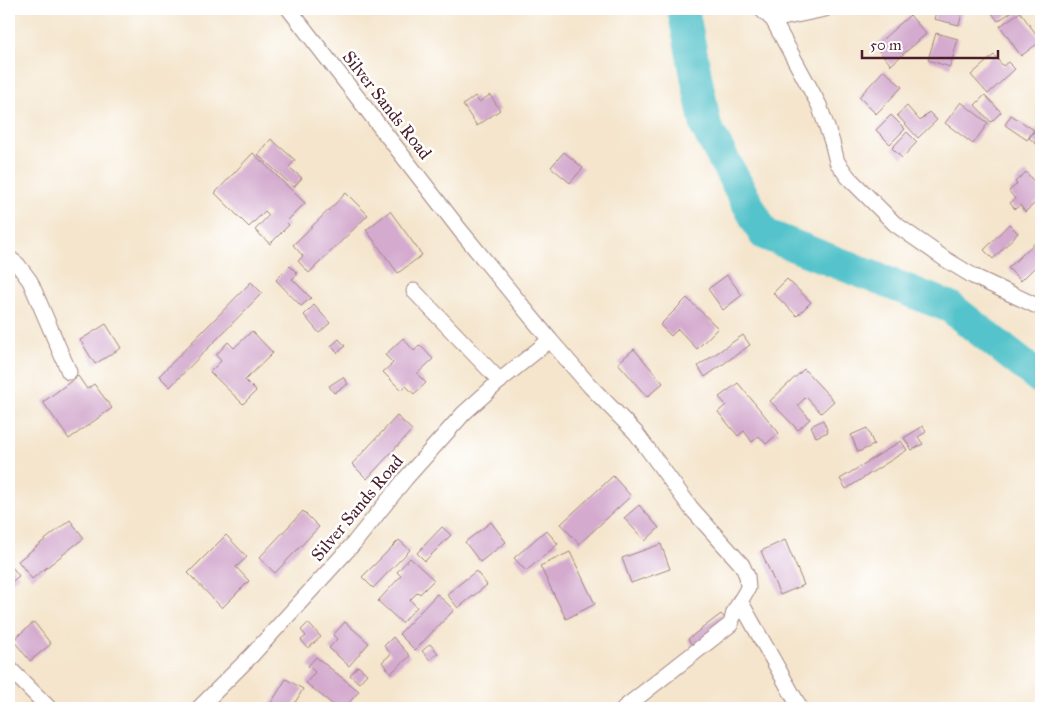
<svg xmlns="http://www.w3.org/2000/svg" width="1050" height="717" viewBox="0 0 1050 717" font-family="'IM FELL Great Primer',serif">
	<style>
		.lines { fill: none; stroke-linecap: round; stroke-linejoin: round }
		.river { stroke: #55c3cb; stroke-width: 32 }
		.building { fill: #d4abcf }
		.street-casing { stroke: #9f827c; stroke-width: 17 }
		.street { stroke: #fff; stroke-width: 15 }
		.labels { text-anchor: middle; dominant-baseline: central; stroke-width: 5; stroke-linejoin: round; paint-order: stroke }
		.street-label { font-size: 18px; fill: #4a1f2b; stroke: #fff }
	</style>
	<rect width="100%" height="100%" fill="#fff"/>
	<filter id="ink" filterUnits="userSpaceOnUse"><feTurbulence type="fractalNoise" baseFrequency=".02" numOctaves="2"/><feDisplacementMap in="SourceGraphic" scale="10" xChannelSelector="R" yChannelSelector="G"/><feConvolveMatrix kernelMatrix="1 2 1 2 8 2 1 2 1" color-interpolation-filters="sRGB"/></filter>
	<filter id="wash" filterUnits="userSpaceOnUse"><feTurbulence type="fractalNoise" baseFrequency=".0096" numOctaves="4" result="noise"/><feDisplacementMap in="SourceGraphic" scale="20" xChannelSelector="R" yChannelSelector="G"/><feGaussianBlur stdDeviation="1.12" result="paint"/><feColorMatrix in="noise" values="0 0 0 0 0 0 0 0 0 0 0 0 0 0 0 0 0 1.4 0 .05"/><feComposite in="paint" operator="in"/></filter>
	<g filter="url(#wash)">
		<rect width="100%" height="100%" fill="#f4e5cc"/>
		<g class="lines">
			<polyline class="river" points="683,9 706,127 764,234 950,307 1041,379"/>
		</g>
		<g id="blocks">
			<g class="building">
				<polygon points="937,9 963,9 959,25 934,19"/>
				<polygon points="989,9 1016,9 998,21"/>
				<polygon points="1020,12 1041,41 1021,56 1000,26"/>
				<polygon points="910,15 926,34 891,65 875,46"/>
				<polygon points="936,33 958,39 950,67 928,60"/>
				<polygon points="994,55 1003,66 1008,62 1015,69 988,94 971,75"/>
				<polygon points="884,70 902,87 876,114 859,97"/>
				<polygon points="490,95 500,110 477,126 463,105 475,96 479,102"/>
				<polygon points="985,95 1001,112 991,122 975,105"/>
				<polygon points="961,102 988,123 973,144 945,123"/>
				<polygon points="907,106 920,121 929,112 937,120 918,138 897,115"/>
				<polygon points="891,115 905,129 890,144 876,130"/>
				<polygon points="1011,115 1034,130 1027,140 1005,125"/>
				<polygon points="1038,127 1041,129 1040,147 1029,138"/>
				<polygon points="907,132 917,142 902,158 892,148"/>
				<polygon points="271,139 295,160 289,167 302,178 294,187 258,155"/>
				<polygon points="564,152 583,168 570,183 551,167"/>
				<polygon points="253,153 305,203 286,222 289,225 270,244 255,230 269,215 265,211 249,227 215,193"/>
				<polygon points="1026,172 1041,190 1041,198 1025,212 1020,205 1015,209 1010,203 1015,199 1009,191 1017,184 1015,182"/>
				<polygon points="346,193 368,215 309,273 298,261 303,256 293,245"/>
				<polygon points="390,211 422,255 398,273 366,230"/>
				<polygon points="1009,224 1018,233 993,259 984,250"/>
				<polygon points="1038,240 1041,243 1041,261 1021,281 1008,268"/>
				<polygon points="290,266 298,274 292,279 311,298 301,306 276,280"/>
				<polygon points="727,275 742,295 723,310 708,289"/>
				<polygon points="787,279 811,302 797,316 773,293"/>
				<polygon points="251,282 262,293 170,387 159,376"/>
				<polygon points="687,298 718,328 697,349 678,329 671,336 660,325"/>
				<polygon points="314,305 330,323 319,333 304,315"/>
				<polygon points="106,324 121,348 95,364 80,340"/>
				<polygon points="252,331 273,353 245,380 256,391 243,404 210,372 221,361 216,355 228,342 234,348"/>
				<polygon points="743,335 750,345 705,377 698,366"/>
				<polygon points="403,338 414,351 420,345 433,359 417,374 426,383 414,394 406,386 401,390 383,372 393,363 385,355"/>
				<polygon points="339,339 345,346 338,353 331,346"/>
				<polygon points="634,349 663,383 647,397 618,363"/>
				<polygon points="804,369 834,401 821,413 806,397 798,405 810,419 798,430 770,401"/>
				<polygon points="78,376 87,389 94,384 112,408 69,439 43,402"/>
				<polygon points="343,377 348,384 334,393 329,386"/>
				<polygon points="738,383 779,433 766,444 759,436 752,442 744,431 738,436 718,412 726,405 719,397"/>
				<polygon points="397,416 412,430 367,479 352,464"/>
				<polygon points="823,420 828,432 816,437 811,426"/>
				<polygon points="923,426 926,432 918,437 923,444 912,450 904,438"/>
				<polygon points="867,428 874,445 858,452 851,435"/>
				<polygon points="901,441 907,450 846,489 840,479"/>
				<polygon points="613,476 631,496 579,544 561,524"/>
				<polygon points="639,505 659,528 645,541 624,518"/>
				<polygon points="303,511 319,527 275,573 259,558"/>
				<polygon points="70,520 84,538 32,579 18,561"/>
				<polygon points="491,522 506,542 480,562 465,542"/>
				<polygon points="442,527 451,535 425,561 417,553"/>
				<polygon points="546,530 558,544 526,571 514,558"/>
				<polygon points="226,535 247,557 236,567 249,581 222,608 188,573"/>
				<polygon points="399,540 410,550 373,588 362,577"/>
				<polygon points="785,540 804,585 780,595 761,551"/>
				<polygon points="661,544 670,569 631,583 622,558"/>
				<polygon points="570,552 595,604 566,619 540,566"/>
				<polygon points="410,558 434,580 420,594 418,592 410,600 417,607 402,623 378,601 401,576 397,572"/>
				<polygon points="9,563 19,576 9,584"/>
				<polygon points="476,571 487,585 458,608 447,594"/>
				<polygon points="437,594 454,610 415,650 399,634"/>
				<polygon points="721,614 728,622 694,648 688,639"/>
				<polygon points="34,622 51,644 30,661 13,640"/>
				<polygon points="345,622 369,643 349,666 329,648 337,639 333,635"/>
				<polygon points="308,623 321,637 308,648 301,640 306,636 301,630"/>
				<polygon points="393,637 410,656 391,673 382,662 391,654 384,646"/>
				<polygon points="430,644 438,653 430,660 422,651"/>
				<polygon points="316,657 359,691 345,708 337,708 306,683 315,672 308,666"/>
				<polygon points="358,666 367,674 359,683 350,675"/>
				<polygon points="286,679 303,689 292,708 268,708"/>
			</g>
		</g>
	</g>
	<g filter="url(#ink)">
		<use href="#blocks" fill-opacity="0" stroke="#9f827c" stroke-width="1"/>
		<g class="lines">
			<defs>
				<g id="street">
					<polyline points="289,9 460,230 550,340 590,386 636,433 691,508 742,565 747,576 748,588 734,612 731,624 624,708"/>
					<polyline points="761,9 773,20 819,105 832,142 837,162 848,177 895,224 945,259 973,276 1041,308"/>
					<polyline points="773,20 825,9"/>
					<polyline points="9,258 18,265 30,281 69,372"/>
					<polyline points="414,291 500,381"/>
					<polyline points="740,601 800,708"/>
					<polyline points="9,668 49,708"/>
					<polyline points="199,708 252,655 354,543 406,478 464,413 503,378 550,340"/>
				</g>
			</defs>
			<use href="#street" class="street-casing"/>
			<use href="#street" class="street"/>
		</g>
	</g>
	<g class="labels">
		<g class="street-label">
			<text transform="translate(387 105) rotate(52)">Silver Sands Road</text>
			<text transform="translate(357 508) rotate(-50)">Silver Sands Road</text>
		</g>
	</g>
	<rect width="1050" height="717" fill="none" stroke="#fff" stroke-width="30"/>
	<path d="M862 50v8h136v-8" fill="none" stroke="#4a1f2b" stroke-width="2.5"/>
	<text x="870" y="50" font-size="15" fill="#4a1f2b" stroke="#ffffff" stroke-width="4" paint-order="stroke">50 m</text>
</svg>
